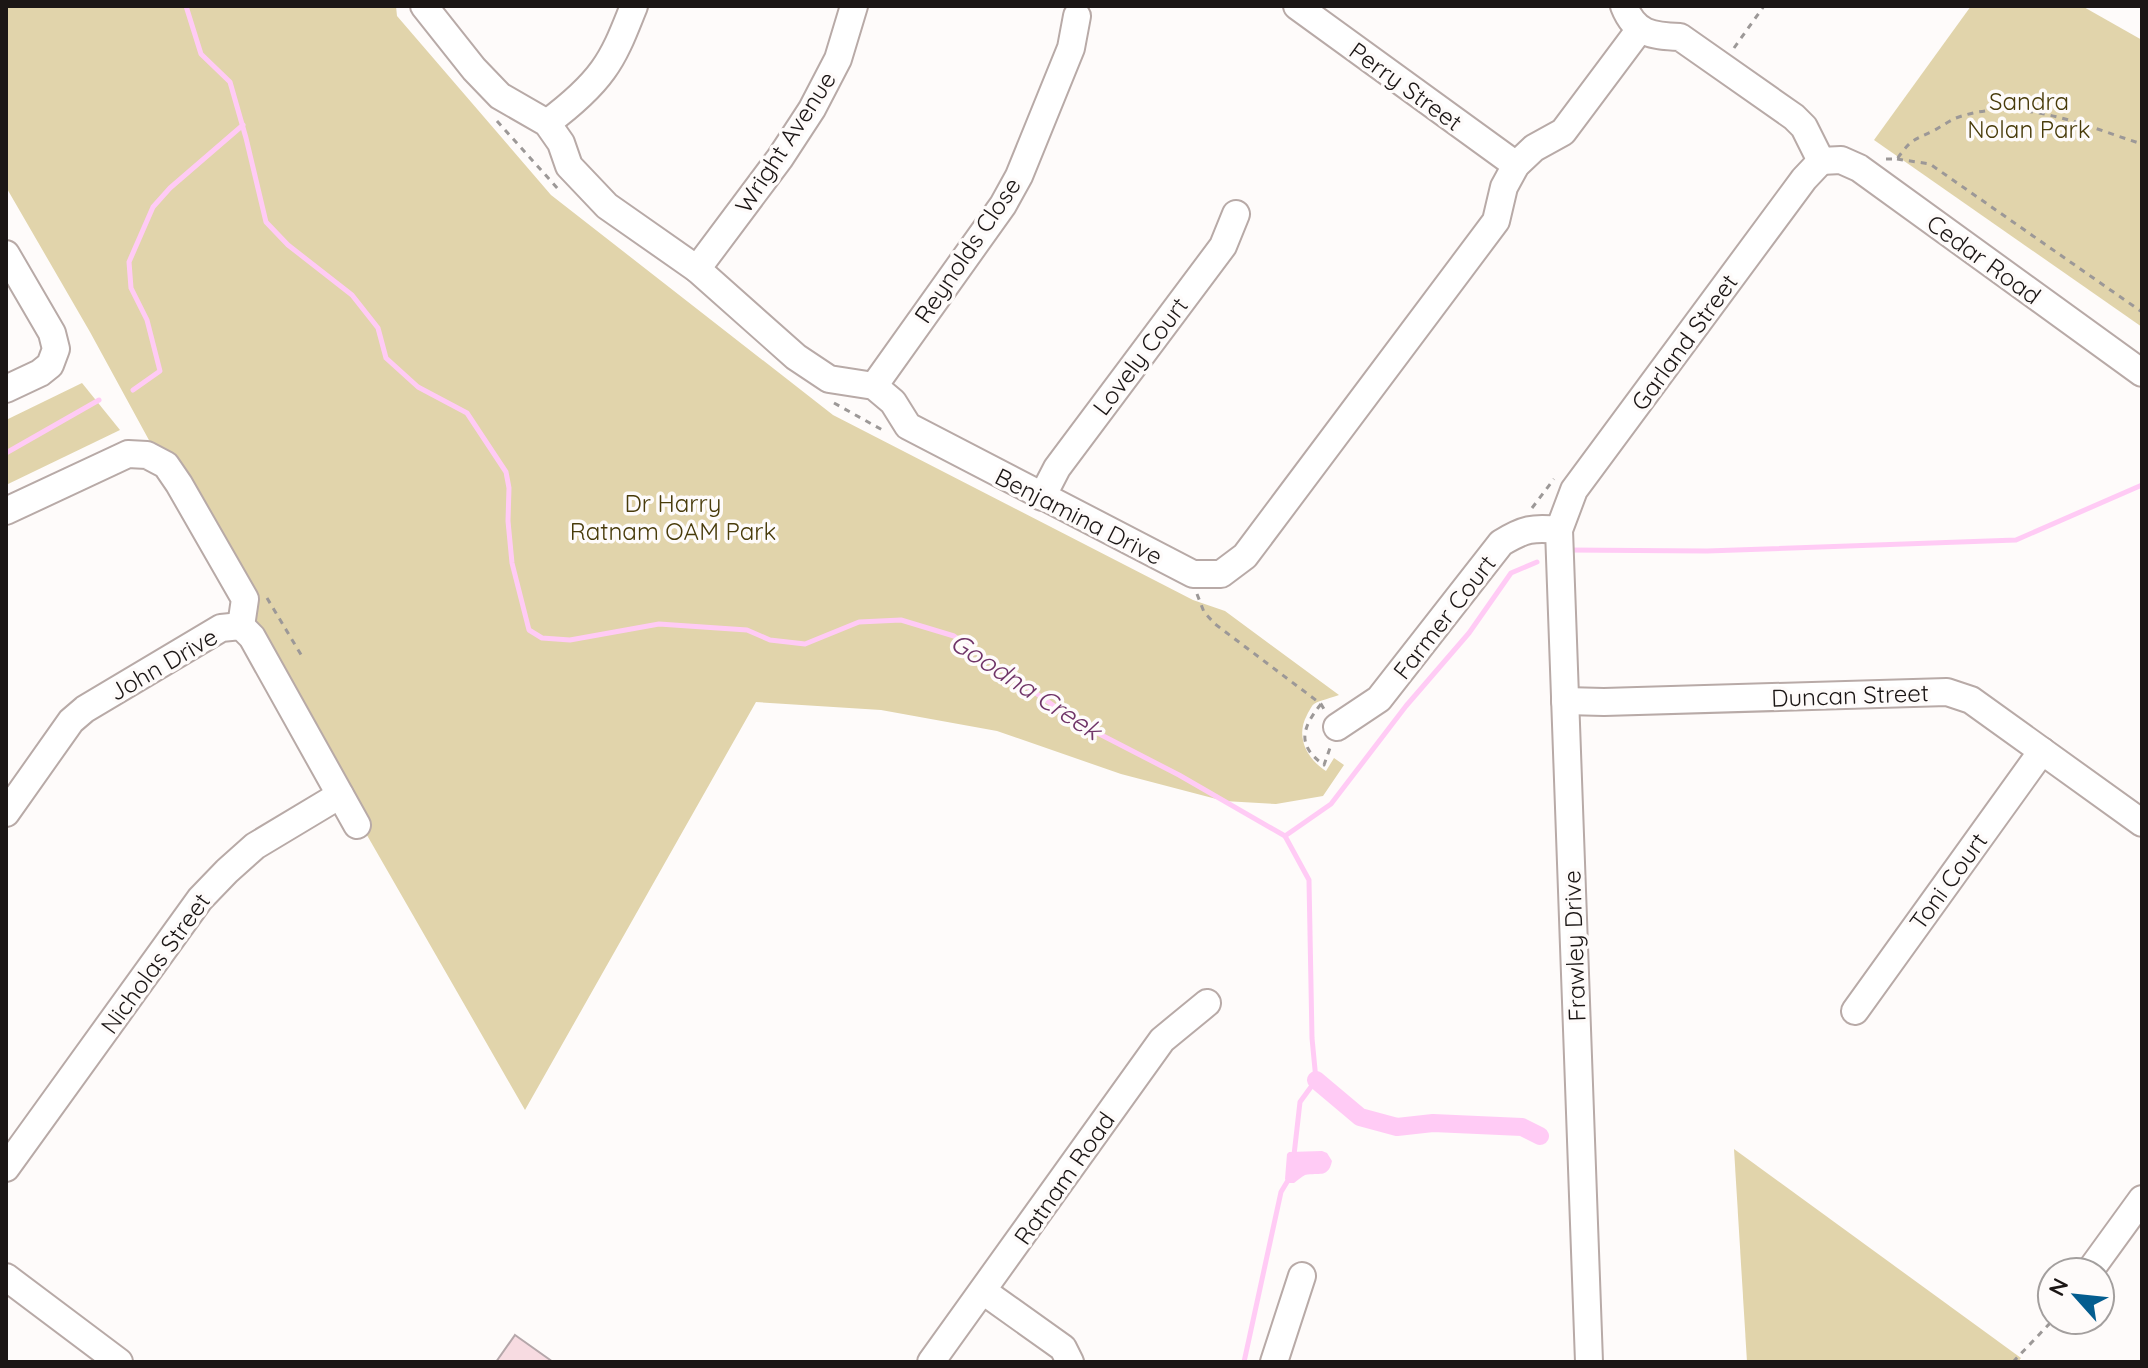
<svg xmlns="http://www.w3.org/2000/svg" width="2148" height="1368" viewBox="0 0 2148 1368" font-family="Quicksand,sans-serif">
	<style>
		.green { fill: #e1d4ab }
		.water { fill: #ffcbf5 }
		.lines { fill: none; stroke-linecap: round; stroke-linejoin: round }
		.stream { stroke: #ffcbf5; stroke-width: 5 }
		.canal { stroke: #ffcbf5; stroke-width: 18 }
		.building { fill: #f7dbe1; stroke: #b5a7aa; stroke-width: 2 }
		.minor-casing { stroke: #b8aaa7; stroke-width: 30 }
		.path { stroke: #9c9897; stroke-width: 3; stroke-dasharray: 6 6; stroke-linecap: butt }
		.minor { stroke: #fff; stroke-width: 26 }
		.labels { text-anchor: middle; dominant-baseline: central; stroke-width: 7; stroke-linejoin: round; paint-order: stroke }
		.street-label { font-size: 24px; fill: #1b1615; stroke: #fefbfa }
		.park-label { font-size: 24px; fill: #483b0a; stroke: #fefbfa }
		.water-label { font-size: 26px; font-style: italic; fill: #703468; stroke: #fefbfa }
	</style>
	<rect width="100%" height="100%" fill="#fefbfa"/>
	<g class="green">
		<path d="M6,6H396L397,16L551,195L833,415L1193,600L1225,611L1339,695C1332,698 1320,700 1314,704C1312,705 1308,713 1307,715C1295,737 1307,759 1326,771L1334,758L1344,765L1323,796L1276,804L1224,801L1121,774L997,731L881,710L756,702L525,1110L318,750L90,332L6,187Z"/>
		<polygon points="1971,6 2082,6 2142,40 2142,327 1874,140"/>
		<polygon points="82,383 120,430 6,485 6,420"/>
		<polygon points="1734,1149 2021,1358 2018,1362 1747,1362"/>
	</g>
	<path class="water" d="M1322,1151L1327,1153L1332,1161C1328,1179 1319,1172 1305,1175C1301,1177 1298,1180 1294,1183H1288L1285,1179L1287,1154L1289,1152Z"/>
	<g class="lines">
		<g class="stream">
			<polyline points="186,6 201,54 230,82 246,138 266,222 288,245 352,295 378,328 386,358 418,387 467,413 506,472 509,488 508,521 512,563 529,630 542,638 570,640 659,624 747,630 770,640 805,644 859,622 901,620 954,636 1080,724 1179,775 1285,836 1309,880 1312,1038 1316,1080 1300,1102 1294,1155"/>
			<polyline points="133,390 160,371 147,320 131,288 129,262 153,207 170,188 243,125"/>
			<polyline points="6,453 99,400"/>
			<polyline points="1567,550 1707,551 2016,540 2142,485"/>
			<polyline points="1285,836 1331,804 1406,706 1469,633 1511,573 1537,562"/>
			<polyline points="1244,1362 1281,1192 1290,1177"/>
		</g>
		<polyline class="canal" points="1316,1080 1360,1117 1397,1127 1433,1123 1522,1127 1540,1136"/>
	</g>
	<polygon class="building" points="515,1335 553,1362 496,1362"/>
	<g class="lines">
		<defs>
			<g id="minor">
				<polyline points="424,6 474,69 500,96 547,123 561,143 569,166 607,206 697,269 796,357 829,379 874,386 893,402 908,426 1193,574 1221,574 1245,556 1496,221 1504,187 1516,165 1534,148 1563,132 1640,29"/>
				<polyline points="1297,6 1516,165"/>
				<path d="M1624,6C1635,34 1652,36 1680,37L1794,117L1804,127L1821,161"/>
				<path d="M547,123C567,108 588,91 603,70C617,51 625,28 634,6"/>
				<polyline points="1821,161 1841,160 1859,168 2142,373"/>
				<polyline points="6,254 52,333 56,349 50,365 40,373 6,389"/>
				<polyline points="697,269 780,158 812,109 838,59 854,6"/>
				<polyline points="874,386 1003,205 1019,176 1071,48 1077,16"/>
				<polyline points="1042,497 1057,468 1223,246 1236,214"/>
				<polyline points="6,511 128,454 147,455 166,465 179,484 245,599 241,626"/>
				<polyline points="1565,701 1604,702 1947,692 1971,700 2142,823"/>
				<path d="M1337,727L1379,699L1501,543C1524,529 1533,527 1559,530"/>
				<polyline points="6,813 71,721 85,709 221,628 241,626 252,637 357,825"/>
				<polyline points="1855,1011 2042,751"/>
				<polyline points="6,1168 200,899 227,871 255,846 340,795"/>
				<polyline points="2089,1272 2142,1199"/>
				<polyline points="6,1277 119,1362"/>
				<polyline points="983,1291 1063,1348 1070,1362"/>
				<polyline points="931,1362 1162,1040 1207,1003"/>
				<polyline points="1274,1362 1302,1276"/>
				<polyline points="1589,1362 1559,530 1574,490 1804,179 1821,161"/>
			</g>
		</defs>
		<use href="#minor" class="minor-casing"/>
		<g class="path">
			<polyline points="1734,48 1764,6"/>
			<polyline points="497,121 559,190"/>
			<path d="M1886,159H1897C1912,138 1913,141 1935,130C1942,126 1949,121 1956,118C2019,95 2082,125 2142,144"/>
			<polyline points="1897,159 1930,164 2142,312"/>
			<polyline points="834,403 886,432"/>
			<polyline points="1532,508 1554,479"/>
			<polyline points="1197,594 1204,612 1215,624 1321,704 1325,711"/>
			<polyline points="267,598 303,658"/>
			<path d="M1321,704C1302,728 1296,745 1324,765L1331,745"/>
			<polyline points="2013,1362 2053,1320"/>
		</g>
		<use href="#minor" class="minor"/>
	</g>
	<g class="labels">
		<g class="street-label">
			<text transform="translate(1406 86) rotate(36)">Perry Street</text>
			<text transform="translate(785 142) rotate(-57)">Wright Avenue</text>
			<text transform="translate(967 250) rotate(-56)">Reynolds Close</text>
			<text transform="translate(1984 259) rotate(36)">Cedar Road</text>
			<text transform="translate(1684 342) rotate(-54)">Garland Street</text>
			<text transform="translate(1140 356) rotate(-53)">Lovely Court</text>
			<text transform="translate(1079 516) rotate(27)">Benjamina Drive</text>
			<text transform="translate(1444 617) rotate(-52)">Farmer Court</text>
			<text transform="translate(163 664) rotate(-30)">John Drive</text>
			<text transform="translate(1850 695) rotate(-2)">Duncan Street</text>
			<text transform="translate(1948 881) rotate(-54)">Toni Court</text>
			<text transform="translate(1574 946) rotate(-92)">Frawley Drive</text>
			<text transform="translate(155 963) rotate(-54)">Nicholas Street</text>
			<text transform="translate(1064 1178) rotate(-55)">Ratnam Road</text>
		</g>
		<g class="park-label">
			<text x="2029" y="101">Sandra<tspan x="2029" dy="28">Nolan Park</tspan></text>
			<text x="673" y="503">Dr Harry<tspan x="673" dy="28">Ratnam OAM Park</tspan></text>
		</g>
		<g class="water-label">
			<text transform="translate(1026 686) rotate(33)">Goodna Creek</text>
		</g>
	</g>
	<rect width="2148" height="1368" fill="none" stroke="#1b1615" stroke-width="16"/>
	<g transform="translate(2076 1296) rotate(297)"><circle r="38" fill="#fefbfa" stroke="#a39f9e" stroke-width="2"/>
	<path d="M0-6L14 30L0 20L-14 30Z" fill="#045d8f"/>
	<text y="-12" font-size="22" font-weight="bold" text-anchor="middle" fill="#1b1615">N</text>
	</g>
</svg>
